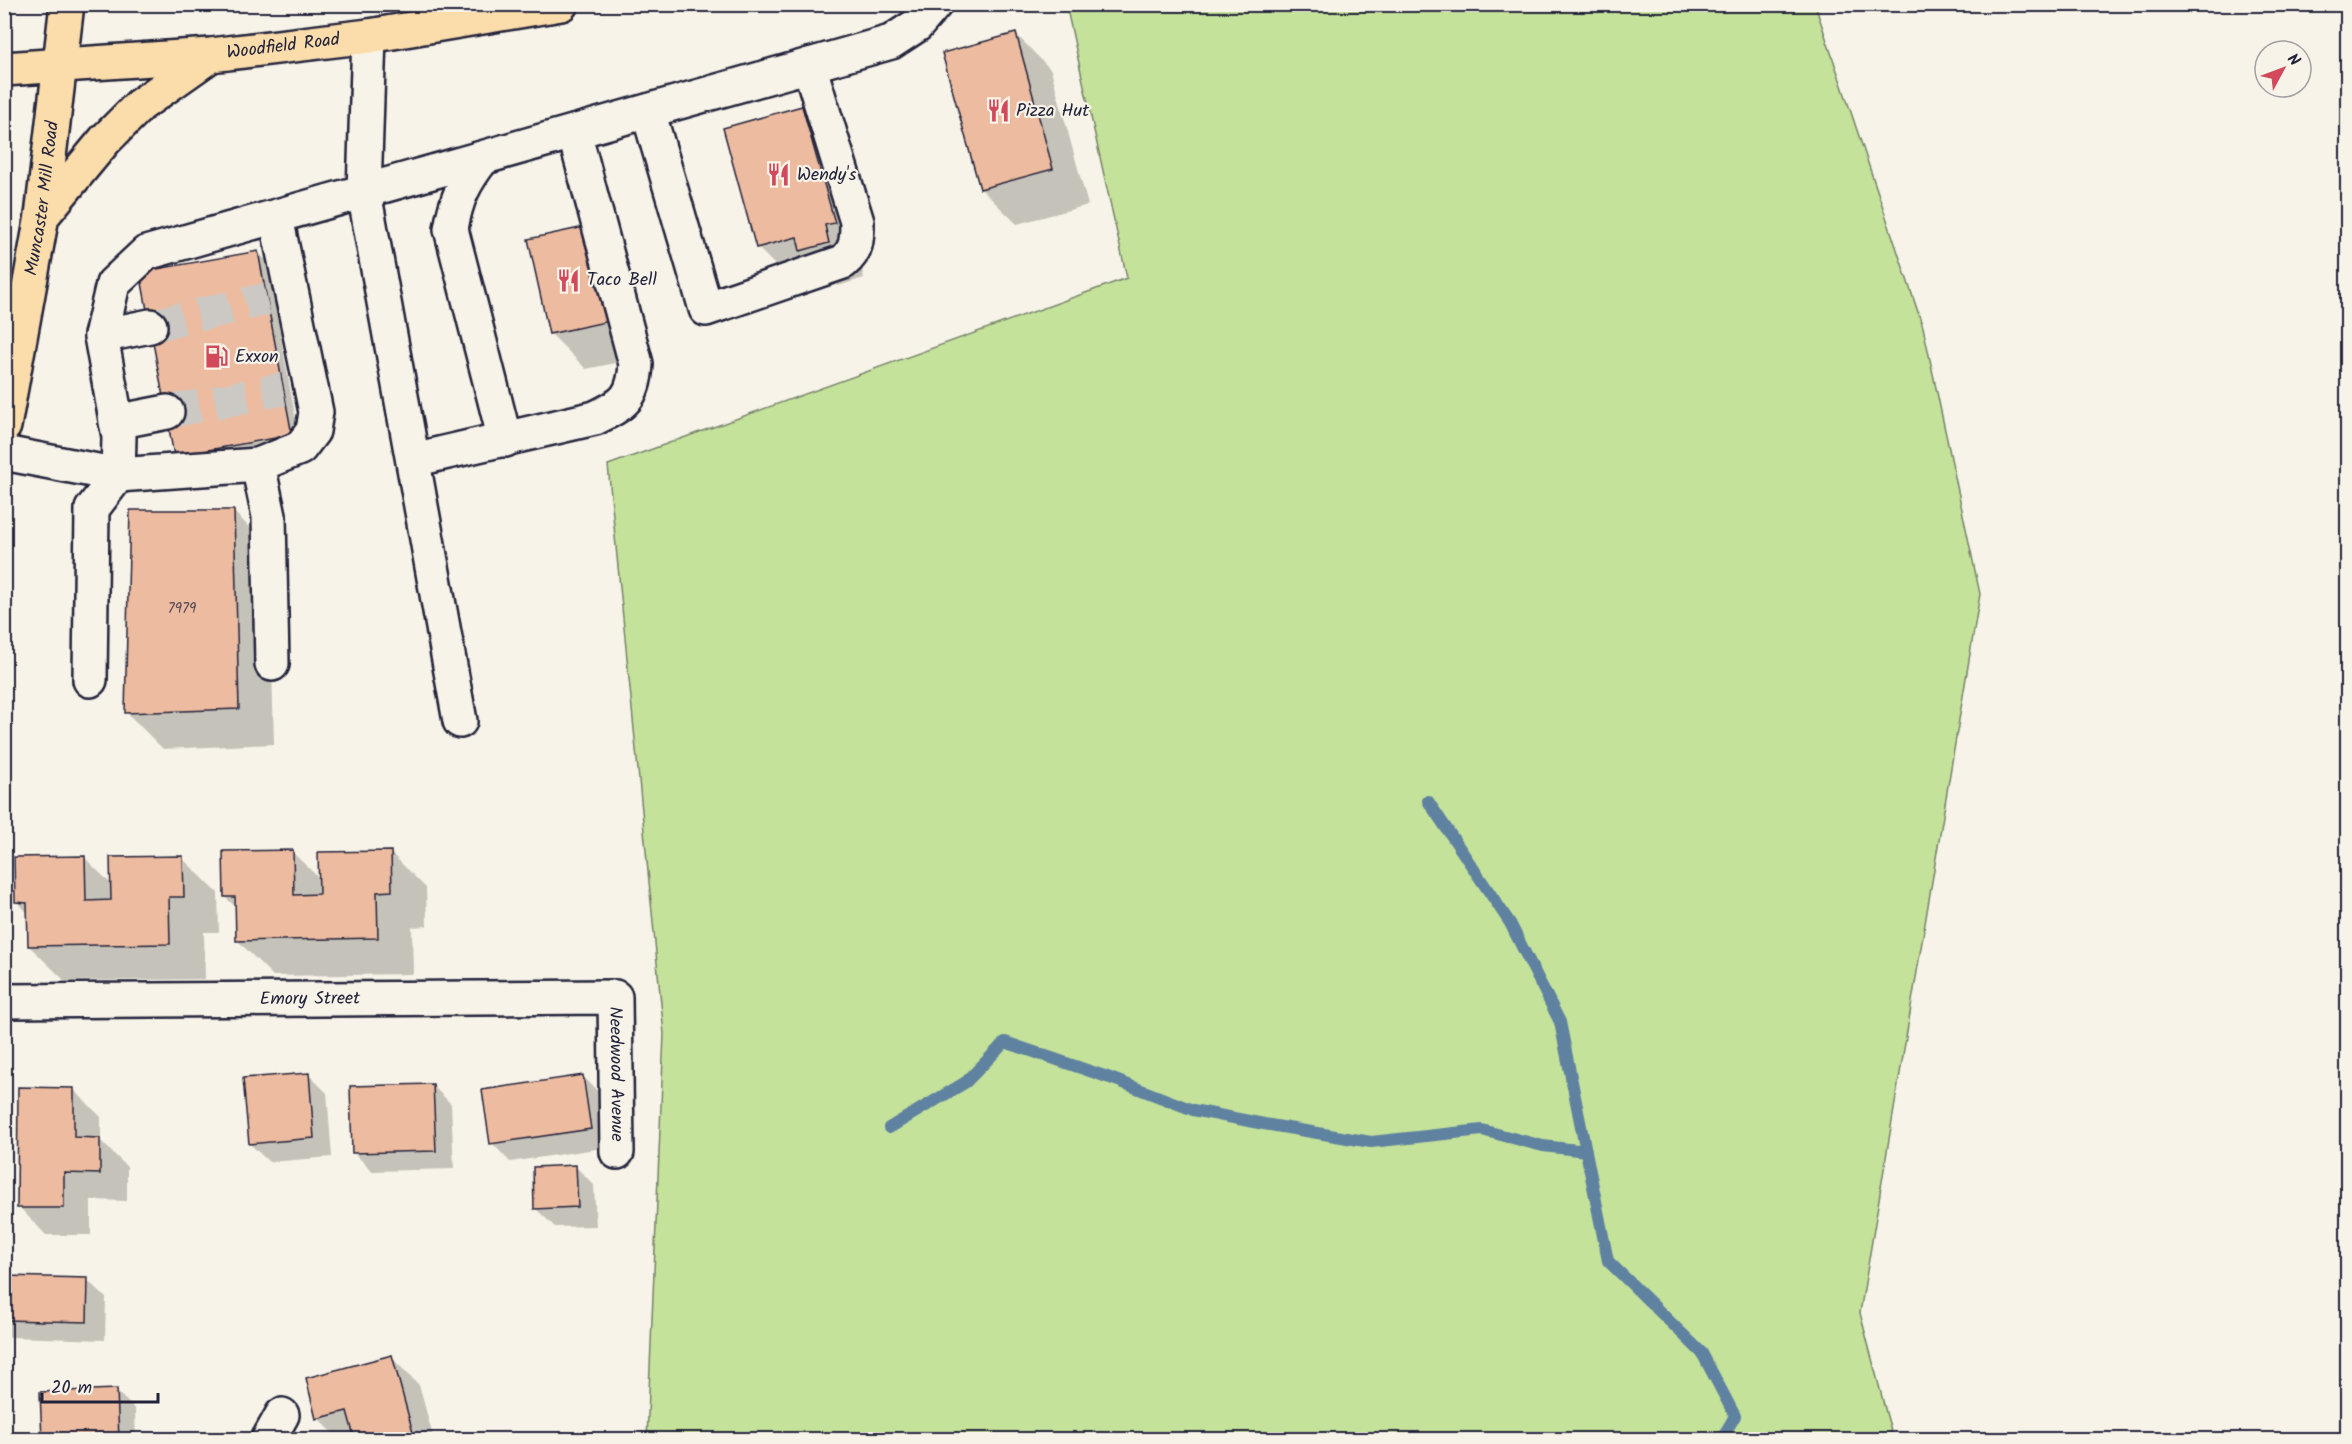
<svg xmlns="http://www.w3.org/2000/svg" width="2352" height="1444" viewBox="0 0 2352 1444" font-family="Kalam,sans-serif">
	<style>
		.green { fill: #c5e29a; stroke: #74826a; stroke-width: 1.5 }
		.shadow { fill: #0003 }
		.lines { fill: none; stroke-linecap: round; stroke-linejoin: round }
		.stream { stroke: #5e82a1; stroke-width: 12 }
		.building { fill: #edbb9f; stroke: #22223b; stroke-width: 1.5 }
		.minor-tunnel { stroke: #ccc9c5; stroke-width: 33; stroke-dasharray: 33 16; stroke-linecap: butt }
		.minor-casing { stroke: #22223b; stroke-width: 38 }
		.major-casing { stroke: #22223b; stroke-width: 38 }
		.minor { stroke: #f7f3e8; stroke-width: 33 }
		.major { stroke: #fbddab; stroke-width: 33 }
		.labels { text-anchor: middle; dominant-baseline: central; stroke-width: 4.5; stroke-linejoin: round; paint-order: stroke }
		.number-label { font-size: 15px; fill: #554854 }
		.street-label { font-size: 18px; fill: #22223b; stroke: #f7f3e8 }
		.poi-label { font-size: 18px; fill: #22223b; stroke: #f7f3e8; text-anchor: start }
	</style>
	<rect width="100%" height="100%" fill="#f7f3e8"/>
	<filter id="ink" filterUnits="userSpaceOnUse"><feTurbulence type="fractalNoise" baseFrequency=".0167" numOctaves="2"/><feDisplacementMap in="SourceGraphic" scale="12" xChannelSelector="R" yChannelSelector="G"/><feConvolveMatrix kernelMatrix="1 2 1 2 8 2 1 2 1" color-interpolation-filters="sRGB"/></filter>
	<g filter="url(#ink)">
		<polygon class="green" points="1066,5 1815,5 1923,327 1980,594 1860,1313 1893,1439 647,1439 664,1034 608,465 1127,278"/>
		<g class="shadow">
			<polygon points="1016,34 1051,70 1088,205 1017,224 981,189"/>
			<polygon points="801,107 837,143 869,259 860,261 864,278 838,286 826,274 793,283 757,247"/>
			<polygon points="589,228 645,357 586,369 550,333"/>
			<polygon points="258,252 267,261 300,443 185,464 176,455"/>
			<polygon points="233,511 269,547 274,744 163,749 127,713"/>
			<polygon points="292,852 321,880 390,852 426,888 427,926 412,927 413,974 273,976 237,940 237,908 225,897"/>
			<polygon points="84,857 112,885 182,858 218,893 219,932 204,932 205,979 65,981 29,946 28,913 17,902"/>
			<polygon points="308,1074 327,1093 332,1157 269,1162 250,1144"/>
			<polygon points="583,1076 601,1095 609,1147 510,1162 492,1143"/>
			<polygon points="432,1085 451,1104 454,1169 372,1171 354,1153"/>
			<polygon points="74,1090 101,1117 101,1141 127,1167 127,1201 91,1200 91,1235 46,1235 19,1207"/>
			<polygon points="576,1167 594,1185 596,1226 555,1227 536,1209"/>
			<polygon points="4,1277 87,1280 106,1298 105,1340 9,1337 4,1333"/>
			<polygon points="391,1357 419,1385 434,1440 339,1440 318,1418"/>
			<polygon points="116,1391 135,1409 136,1440 43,1440"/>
		</g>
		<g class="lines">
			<g class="stream">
				<polyline points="1428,801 1510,923 1560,1022 1608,1261 1702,1353 1735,1416 1721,1440"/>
				<polyline points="889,1128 966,1082 1005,1042 1113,1079 1193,1110 1264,1124 1371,1142 1482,1130 1543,1146 1586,1151"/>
			</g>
		</g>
		<g class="building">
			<polygon points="1016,33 1053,169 980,189 942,53"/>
			<polygon points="802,106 835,223 825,225 829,243 800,251 797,237 756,248 723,128"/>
			<polygon points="589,226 610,321 549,334 528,239"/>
			<polygon points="258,251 292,435 174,456 140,272"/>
			<polygon points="130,510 234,510 239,709 125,713"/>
			<polygon points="293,850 294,895 319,894 318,852 391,851 392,891 377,892 378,938 236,941 235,897 224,897 223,851"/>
			<polygon points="85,856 86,901 111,900 110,857 183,856 184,897 169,897 170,944 28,946 27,903 15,902 14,857"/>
			<polygon points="309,1073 314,1138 249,1144 243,1078"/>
			<polygon points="583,1075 591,1129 490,1144 482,1090"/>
			<polygon points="433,1084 436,1151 352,1153 350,1086"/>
			<polygon points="18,1087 74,1088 74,1137 100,1138 100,1174 64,1173 64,1208 17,1208"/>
			<polygon points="576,1165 578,1207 534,1209 533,1167"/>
			<polygon points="4,1276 88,1278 87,1322 4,1320"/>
			<polygon points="392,1355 415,1440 355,1440 347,1411 316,1419 306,1378"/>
			<polygon points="117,1389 119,1440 42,1440 40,1392"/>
		</g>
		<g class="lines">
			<g class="minor-tunnel">
				<polyline points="150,326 267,299"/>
				<polyline points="167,412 283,389"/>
			</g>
			<defs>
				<g id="minor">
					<polyline points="369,36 364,192 460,721"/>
					<path d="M648,111L706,309L843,262C857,251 857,239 857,222L809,65"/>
					<path d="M483,158C464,182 456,199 451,229L505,440"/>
					<polyline points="101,336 150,326"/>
					<polyline points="116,422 167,412"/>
					<polyline points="4,453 118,475 258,465 300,448 313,431 316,412 276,217"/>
					<path d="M413,460L595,418C625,404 634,397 636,364L574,132"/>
					<polyline points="258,465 269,516 272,664"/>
					<polyline points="90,680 92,509 118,475 119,437 101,336 113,284 146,253 891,42 917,25 935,4"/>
					<path id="s1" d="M4,1001L615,997L617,1152"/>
					<polyline points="268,1440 282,1415"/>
				</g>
				<g id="major">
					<path id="s2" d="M4,69L211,55L369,36L561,4"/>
					<polyline points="42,216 105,140 140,105 211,55"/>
					<path id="s3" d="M4,426L42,216L67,4"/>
				</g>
			</defs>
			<use href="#minor" class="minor-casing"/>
			<use href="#major" class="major-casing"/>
			<use href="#minor" class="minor"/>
			<use href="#major" class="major"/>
		</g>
	</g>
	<defs>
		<symbol id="restaurant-bare" viewBox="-9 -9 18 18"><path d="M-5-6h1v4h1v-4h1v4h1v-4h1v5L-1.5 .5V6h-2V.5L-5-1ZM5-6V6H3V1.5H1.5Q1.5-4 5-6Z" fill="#d1495b" stroke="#f7f3e8" stroke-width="2.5" paint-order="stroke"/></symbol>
		<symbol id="fuel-bare" viewBox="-9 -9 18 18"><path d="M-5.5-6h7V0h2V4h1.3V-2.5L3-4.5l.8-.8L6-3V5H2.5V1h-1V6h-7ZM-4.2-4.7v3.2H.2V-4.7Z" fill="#d1495b" stroke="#f7f3e8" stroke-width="2.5" paint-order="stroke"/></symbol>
	</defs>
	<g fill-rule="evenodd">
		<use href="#restaurant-bare" x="982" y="94" width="33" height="33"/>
		<use href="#restaurant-bare" x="762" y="158" width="33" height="33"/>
		<use href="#restaurant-bare" x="552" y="264" width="33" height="33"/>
		<use href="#fuel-bare" x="200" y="340" width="33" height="33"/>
	</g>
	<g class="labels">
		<g class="number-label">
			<text x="182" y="609">7979</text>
		</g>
		<g class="street-label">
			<text stroke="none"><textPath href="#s2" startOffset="280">Woodfield Road</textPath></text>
			<text stroke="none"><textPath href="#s3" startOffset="231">Muncaster Mill Road</textPath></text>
			<text stroke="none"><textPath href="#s1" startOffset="306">Emory Street</textPath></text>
			<text stroke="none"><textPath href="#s1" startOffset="688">Needwood Avenue</textPath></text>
		</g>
		<g class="poi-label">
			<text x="1016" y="111">Pizza Hut</text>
			<text x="797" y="175">Wendy's</text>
			<text x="587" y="280">Taco Bell</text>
			<text x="235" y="357">Exxon</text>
		</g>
	</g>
	<rect width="2352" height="1444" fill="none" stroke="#f7f3e8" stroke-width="24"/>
	<rect x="12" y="12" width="2328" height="1420" fill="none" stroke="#22223b" stroke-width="2" filter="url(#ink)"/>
	<g transform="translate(2283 69) rotate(49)"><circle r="28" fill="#f7f3e8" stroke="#a29fa3" stroke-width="1.5"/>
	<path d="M0-4.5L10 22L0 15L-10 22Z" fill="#d1495b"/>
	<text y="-9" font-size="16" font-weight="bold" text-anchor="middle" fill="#22223b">N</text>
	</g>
	<path d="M42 1393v9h116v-9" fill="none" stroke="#22223b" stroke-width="3"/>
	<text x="51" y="1393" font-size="18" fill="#22223b" stroke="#f7f3e8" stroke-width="4.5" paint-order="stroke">20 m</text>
</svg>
